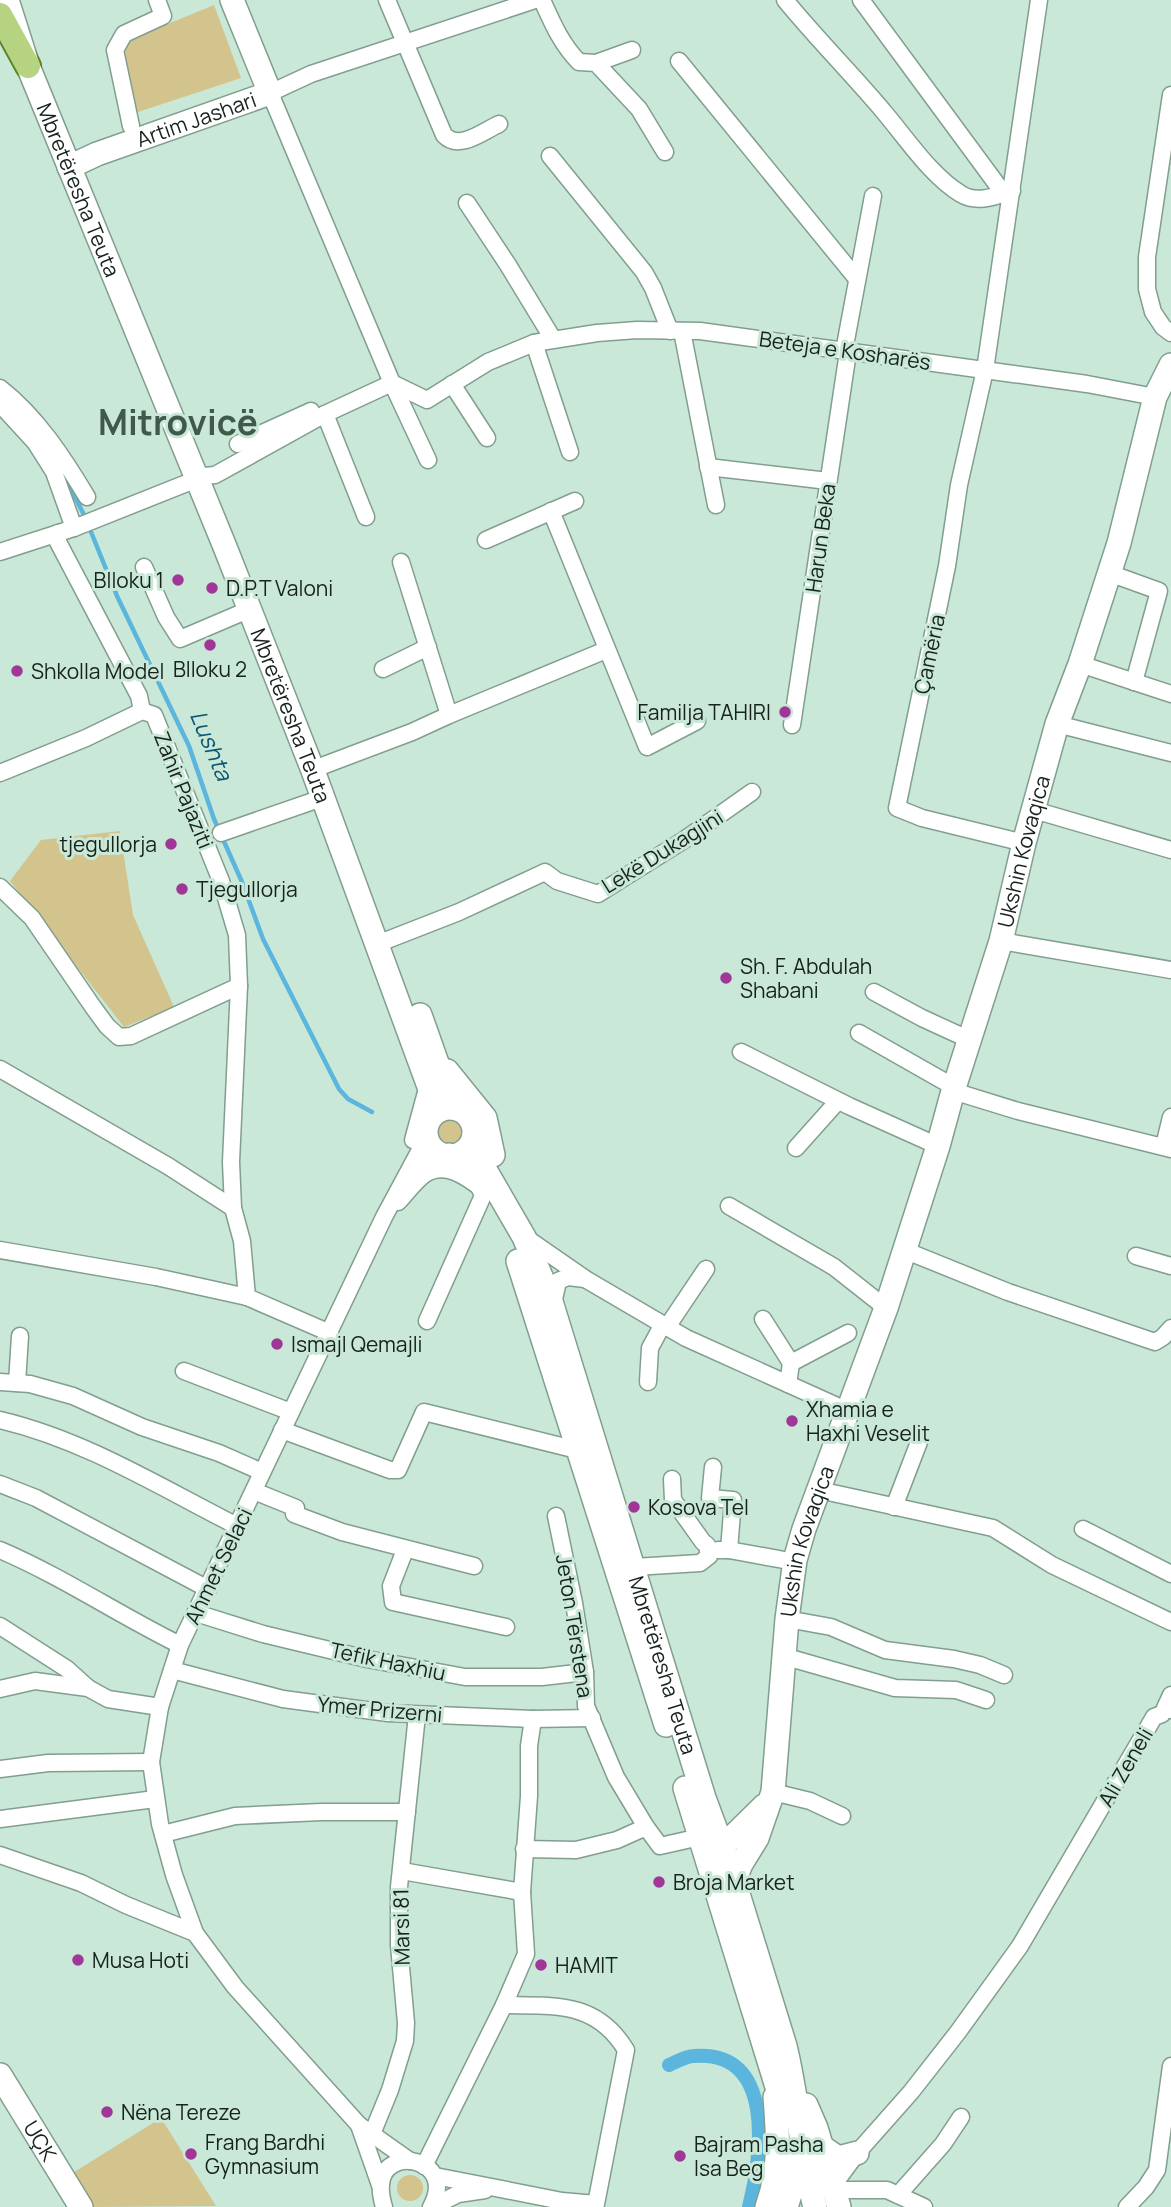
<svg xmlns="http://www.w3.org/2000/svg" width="1171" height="2207" viewBox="0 0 1171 2207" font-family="Manrope,sans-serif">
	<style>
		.green { fill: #d3c38d }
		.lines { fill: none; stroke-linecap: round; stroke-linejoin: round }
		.stream { stroke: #5cb5dc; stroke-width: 4.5 }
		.canal { stroke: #5cb5dc; stroke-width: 14 }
		.street-casing { stroke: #819e8e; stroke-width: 19 }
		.secondary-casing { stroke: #819e8e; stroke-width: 26 }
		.primary-casing { stroke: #5f8228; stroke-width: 28 }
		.street { stroke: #fff; stroke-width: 16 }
		.secondary { stroke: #fff; stroke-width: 23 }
		.primary { stroke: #b6d382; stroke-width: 24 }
		.poi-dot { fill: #a03698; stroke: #cae8d7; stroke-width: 2.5 }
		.labels { text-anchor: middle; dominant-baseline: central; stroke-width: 6; stroke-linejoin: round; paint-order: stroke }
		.street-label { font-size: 21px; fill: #17221d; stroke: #cae8d7 }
		.poi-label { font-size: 21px; fill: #17221d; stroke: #cae8d7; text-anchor: start }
		.water-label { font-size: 23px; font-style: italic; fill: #0d5671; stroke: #cae8d7 }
		.town-label { font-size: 35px; font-weight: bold; fill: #3f594b; stroke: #cae8d7 }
	</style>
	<rect width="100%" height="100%" fill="#cae8d7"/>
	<g class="green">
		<polygon points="214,5 241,78 135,113 119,55 124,42"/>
		<polygon points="120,831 133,915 174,1007 124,1027 10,881 41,840"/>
		<circle cx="451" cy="1133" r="16"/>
		<polygon points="161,2118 216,2206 92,2207 71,2174"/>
		<circle cx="410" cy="2188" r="13"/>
	</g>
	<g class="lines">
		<g class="stream">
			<polyline points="63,473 86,519"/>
			<polyline points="89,527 117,596 189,746 214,819 242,882 263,939 339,1089 348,1099 372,1112"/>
		</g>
		<path class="canal" d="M669,2065C676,2062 686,2056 694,2056C776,2049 762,2156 749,2207"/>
		<defs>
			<g id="street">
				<path d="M387,0L444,135C459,151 482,132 499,124"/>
				<path d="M542,0C552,22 561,44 579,62L596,63L639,109L665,152"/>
				<path d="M785,0C817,39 852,74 884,112C906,138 932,177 961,194C977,204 996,196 1012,191"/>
				<polyline points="861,0 1004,194"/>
				<polyline points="679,61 857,279"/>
				<polyline points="596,63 632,50"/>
				<polyline points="1171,95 1147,257 1147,289 1153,312 1163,327 1171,333"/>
				<polyline points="131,126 115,50 124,34 163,16 157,0"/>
				<polyline points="550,156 644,272 653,288 670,331"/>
				<polyline points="467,203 508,265 553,339"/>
				<polyline points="682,331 716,505"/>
				<polyline points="534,343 570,452"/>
				<polyline points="844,351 873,196"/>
				<polyline points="392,383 427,400 488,362 534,343 597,333 637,330 700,331 1087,384 1155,397"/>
				<polyline points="452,384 487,438"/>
				<path d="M0,388C37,417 63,457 87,497"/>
				<polyline points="0,404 35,442 54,472 74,528"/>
				<polyline points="325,414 366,517"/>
				<polyline points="238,444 311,411"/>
				<polyline points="428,460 392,383 270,93 311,74 535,0"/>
				<polyline points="708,467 828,481"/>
				<polyline points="204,476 215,475 325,414 392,383"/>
				<polyline points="551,511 647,747 697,721"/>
				<polyline points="58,533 58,542 139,696 142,711"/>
				<polyline points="486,540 575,501"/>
				<polyline points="0,552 74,528 197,479"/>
				<polyline points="401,562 449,715"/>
				<polyline points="144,567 166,617 180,639 248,610"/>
				<polyline points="1109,573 1159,591 1134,682"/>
				<polyline points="1080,664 1171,694"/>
				<polyline points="383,669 428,647"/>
				<polyline points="1057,724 1171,753"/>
				<polyline points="792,725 848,352"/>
				<polyline points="322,766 412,732 449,715 606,650"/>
				<polyline points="0,773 86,738 142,711 154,715 221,881 237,935 239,986 231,1162 233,1208 242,1241 247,1297"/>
				<polyline points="1034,810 1171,850"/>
				<polyline points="221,833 322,798"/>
				<polyline points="1024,843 922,818 897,808 947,566 959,485 985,370 1039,0"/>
				<polyline points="0,887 32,918 93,1007 107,1026 119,1037 131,1036 239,986"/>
				<polyline points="1001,941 1171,970"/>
				<polyline points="377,944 459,912 545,872 557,881 598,894 684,840 752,792"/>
				<polyline points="874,992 922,1018 970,1040"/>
				<polyline points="859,1033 954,1087"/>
				<polyline points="741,1052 849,1106 938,1146"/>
				<polyline points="0,1069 168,1166 233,1208"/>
				<polyline points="953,1091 1018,1111 1171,1149"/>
				<polyline points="413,1140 428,1085"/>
				<polyline points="1164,1146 1171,1117"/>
				<polyline points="796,1148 838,1101"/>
				<polyline points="414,1175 424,1163 440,1153"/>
				<path d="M398,1202C406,1194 415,1181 425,1174C446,1160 469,1179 485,1191L427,1321"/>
				<polyline points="729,1206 834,1267 886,1308"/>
				<polyline points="525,1237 587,1280 686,1338 848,1411"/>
				<polyline points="0,1250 156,1277 247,1297 330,1333"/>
				<polyline points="904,1250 1008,1292 1155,1342 1163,1337 1171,1328"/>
				<polyline points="1136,1256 1171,1266"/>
				<polyline points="553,1304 558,1281 568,1277 585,1279"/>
				<polyline points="763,1319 791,1363"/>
				<polyline points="667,1327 706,1269"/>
				<polyline points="184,1371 291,1412"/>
				<polyline points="0,1382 30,1384 73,1396 142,1427 219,1453 262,1472"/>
				<polyline points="648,1382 650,1348 663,1324"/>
				<polyline points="17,1383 20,1336"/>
				<polyline points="788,1384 791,1363 848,1333"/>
				<path d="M0,1420C85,1440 160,1487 237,1526"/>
				<polyline points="282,1430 390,1470 398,1470 424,1412 577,1450"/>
				<polyline points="713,1467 710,1498 733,1500 729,1550"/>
				<polyline points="0,1484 36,1498 208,1589"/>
				<polyline points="819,1490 993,1528 1052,1565 1171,1622"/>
				<polyline points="254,1491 296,1508 294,1514 342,1532 474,1566"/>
				<polyline points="894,1507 919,1442"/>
				<polyline points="556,1516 574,1603 585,1672 586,1706 616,1777 646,1827 660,1846 700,1837"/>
				<polyline points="1083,1529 1171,1574"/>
				<path d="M0,1550C63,1577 119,1615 180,1645"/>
				<polyline points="405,1550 391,1586 393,1602 506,1627"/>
				<polyline points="718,1550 729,1550 795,1562"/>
				<polyline points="634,1567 700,1563 709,1556 707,1545 703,1542 673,1500 672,1479"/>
				<polyline points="196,1613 263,1634 367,1659 465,1677 542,1677 585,1672"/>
				<polyline points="787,1619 831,1627 885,1650 954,1659 980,1665 1004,1675"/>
				<polyline points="0,1626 67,1669 88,1688"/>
				<polyline points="783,1656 895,1688 956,1690 986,1700"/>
				<polyline points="172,1670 283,1699 388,1713 533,1719 592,1718"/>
				<polyline points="0,1689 35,1681 88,1688 108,1699 160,1707"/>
				<polyline points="1171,1695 1165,1708 1171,1710"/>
				<polyline points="0,1769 48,1763 151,1762"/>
				<polyline points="773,1792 810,1801 842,1816"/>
				<polyline points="0,1819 155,1799"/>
				<polyline points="163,1834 235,1816 321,1812 407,1812"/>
				<polyline points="524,1849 576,1850 617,1840 646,1827"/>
				<polyline points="0,1855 81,1883 126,1905 195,1933"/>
				<polyline points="402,1871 522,1892"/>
				<polyline points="359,2125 380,2185"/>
				<polyline points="372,2134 390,2090 405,2041 406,2023 399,1945 399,1887 417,1715"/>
				<polyline points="410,2161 359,2125 235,1987 195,1933 174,1875 160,1824 151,1762 160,1707 180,1645 384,1217 420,1150 427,1127"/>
				<polyline points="424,2166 504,2005 526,1954 522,1892 529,1796 529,1746 533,1719"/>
				<path d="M435,2176L562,2201L596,2204L626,2050C596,2001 555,2006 504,2005"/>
				<polyline points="843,2190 887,2190 924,2207"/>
				<polyline points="829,2191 857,2153 911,2092 958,2032 1020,1946 1154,1717 1162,1714"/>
				<polyline points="898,2195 943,2144 961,2117"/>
				<path d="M384,2207C382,2200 380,2192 381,2185C383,2144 458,2158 431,2207"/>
				<polyline points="432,2207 458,2194 485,2190"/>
				<polyline points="1127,2207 1146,2187 1157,2170 1171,2066"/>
			</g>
			<g id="secondary">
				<path id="s1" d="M7,0L28,66L225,547L312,768L438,1111"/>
				<path id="s2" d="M69,167L97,154L270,93L232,0"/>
				<polyline points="420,1015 453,1108"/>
				<polyline points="447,1071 485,1118 493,1155"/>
				<circle cx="450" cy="1132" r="24"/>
				<path id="s3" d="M474,1135L480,1161L524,1237L549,1295L704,1798L730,1868L785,2046C798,2099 801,2154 815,2207"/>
				<path d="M449,1155C466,1162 476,1173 484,1189"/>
				<polyline points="518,1261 666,1725"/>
				<polyline points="685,1788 785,2113"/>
				<polyline points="711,1858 764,1806"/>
				<path id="s4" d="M738,1894L737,1874L741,1864L757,1838L773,1792L787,1619L795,1560L804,1529L886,1308L938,1146L953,1091L1001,941L1024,843L1057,724L1080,664L1119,543L1155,397L1171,365"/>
				<path id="s5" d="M0,2075L81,2207"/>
				<polyline points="806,2105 816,2128 839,2207"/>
				<polyline points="822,2147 838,2158 857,2153"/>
				<path d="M767,2207C781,2168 778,2137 775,2097"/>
				<polyline points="786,2207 793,2185 793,2153"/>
			</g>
			<polyline id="primary" points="0,15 28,66"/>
		</defs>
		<use href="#street" class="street-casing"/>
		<use href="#secondary" class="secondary-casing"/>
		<use href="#primary" class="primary-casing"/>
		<use href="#street" class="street"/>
		<use href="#secondary" class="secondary"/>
		<use href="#primary" class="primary"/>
	</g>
	<g class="poi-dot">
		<circle cx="178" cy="580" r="7"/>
		<circle cx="212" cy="588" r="7"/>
		<circle cx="210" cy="645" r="7"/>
		<circle cx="17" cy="671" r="7"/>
		<circle cx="785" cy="712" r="7"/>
		<circle cx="171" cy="844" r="7"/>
		<circle cx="182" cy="889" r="7"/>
		<circle cx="726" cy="978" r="7"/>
		<circle cx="277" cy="1344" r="7"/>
		<circle cx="792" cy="1421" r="7"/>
		<circle cx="634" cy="1507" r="7"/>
		<circle cx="659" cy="1882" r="7"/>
		<circle cx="78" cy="1960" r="7"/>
		<circle cx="541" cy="1965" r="7"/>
		<circle cx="107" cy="2112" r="7"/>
		<circle cx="191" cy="2154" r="7"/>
		<circle cx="680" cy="2156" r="7"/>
	</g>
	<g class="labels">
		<g class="street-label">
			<text stroke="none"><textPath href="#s2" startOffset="136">Artim Jashari</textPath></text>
			<text stroke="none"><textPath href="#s1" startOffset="203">Mbretëresha Teuta</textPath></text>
			<text transform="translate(845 350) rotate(8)">Beteja e Kosharës</text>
			<text transform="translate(820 538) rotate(-82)">Harun Beka</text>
			<text transform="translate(929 654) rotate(-78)">Çamëria</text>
			<text stroke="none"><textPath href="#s1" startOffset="770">Mbretëresha Teuta</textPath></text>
			<text transform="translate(184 790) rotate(68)">Zahir Pajaziti</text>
			<text transform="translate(662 851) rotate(-32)">Lekë Dukagjini</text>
			<text stroke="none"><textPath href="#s4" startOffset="1088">Ukshin Kovaqica</textPath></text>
			<text stroke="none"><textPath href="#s4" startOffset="364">Ukshin Kovaqica</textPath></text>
			<text transform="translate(218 1566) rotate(-64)">Ahmet Selaci</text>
			<text transform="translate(575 1626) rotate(81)">Jeton Tërstena</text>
			<text transform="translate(388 1661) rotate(12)">Tefik Haxhiu</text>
			<text stroke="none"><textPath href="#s3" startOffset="565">Mbretëresha Teuta</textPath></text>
			<text transform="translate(380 1709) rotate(5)">Ymer Prizerni</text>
			<text transform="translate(1125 1767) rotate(-60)">Ali Zeneli</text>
			<text transform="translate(401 1927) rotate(-91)">Marsi 81</text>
			<text stroke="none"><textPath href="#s5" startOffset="77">UÇK</textPath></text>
		</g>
		<g class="poi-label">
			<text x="164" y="580" text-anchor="end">Blloku 1</text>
			<text x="226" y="588">D.P.T Valoni</text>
			<text x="210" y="669" text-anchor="middle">Blloku 2</text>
			<text x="31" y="671">Shkolla Model</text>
			<text x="771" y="712" text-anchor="end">Familja TAHIRI</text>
			<text x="157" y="844" text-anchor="end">tjegullorja</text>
			<text x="196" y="889">Tjegullorja</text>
			<text x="740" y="966">Sh. F. Abdulah<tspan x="740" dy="24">Shabani</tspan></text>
			<text x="291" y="1344">Ismajl Qemajli</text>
			<text x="806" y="1409">Xhamia e<tspan x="806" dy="24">Haxhi Veselit</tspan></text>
			<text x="648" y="1507">Kosova Tel</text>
			<text x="673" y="1882">Broja Market</text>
			<text x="92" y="1960">Musa Hoti</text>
			<text x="555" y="1965">HAMIT</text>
			<text x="121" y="2112">Nëna Tereze</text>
			<text x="205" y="2142">Frang Bardhi<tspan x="205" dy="24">Gymnasium</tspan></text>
			<text x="694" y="2144">Bajram Pasha<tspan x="694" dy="24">Isa Beg</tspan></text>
		</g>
		<g class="water-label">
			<text transform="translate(212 745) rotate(67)">Lushta</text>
		</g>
		<g class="town-label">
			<text x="178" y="422">Mitrovicë</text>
		</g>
	</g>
</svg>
